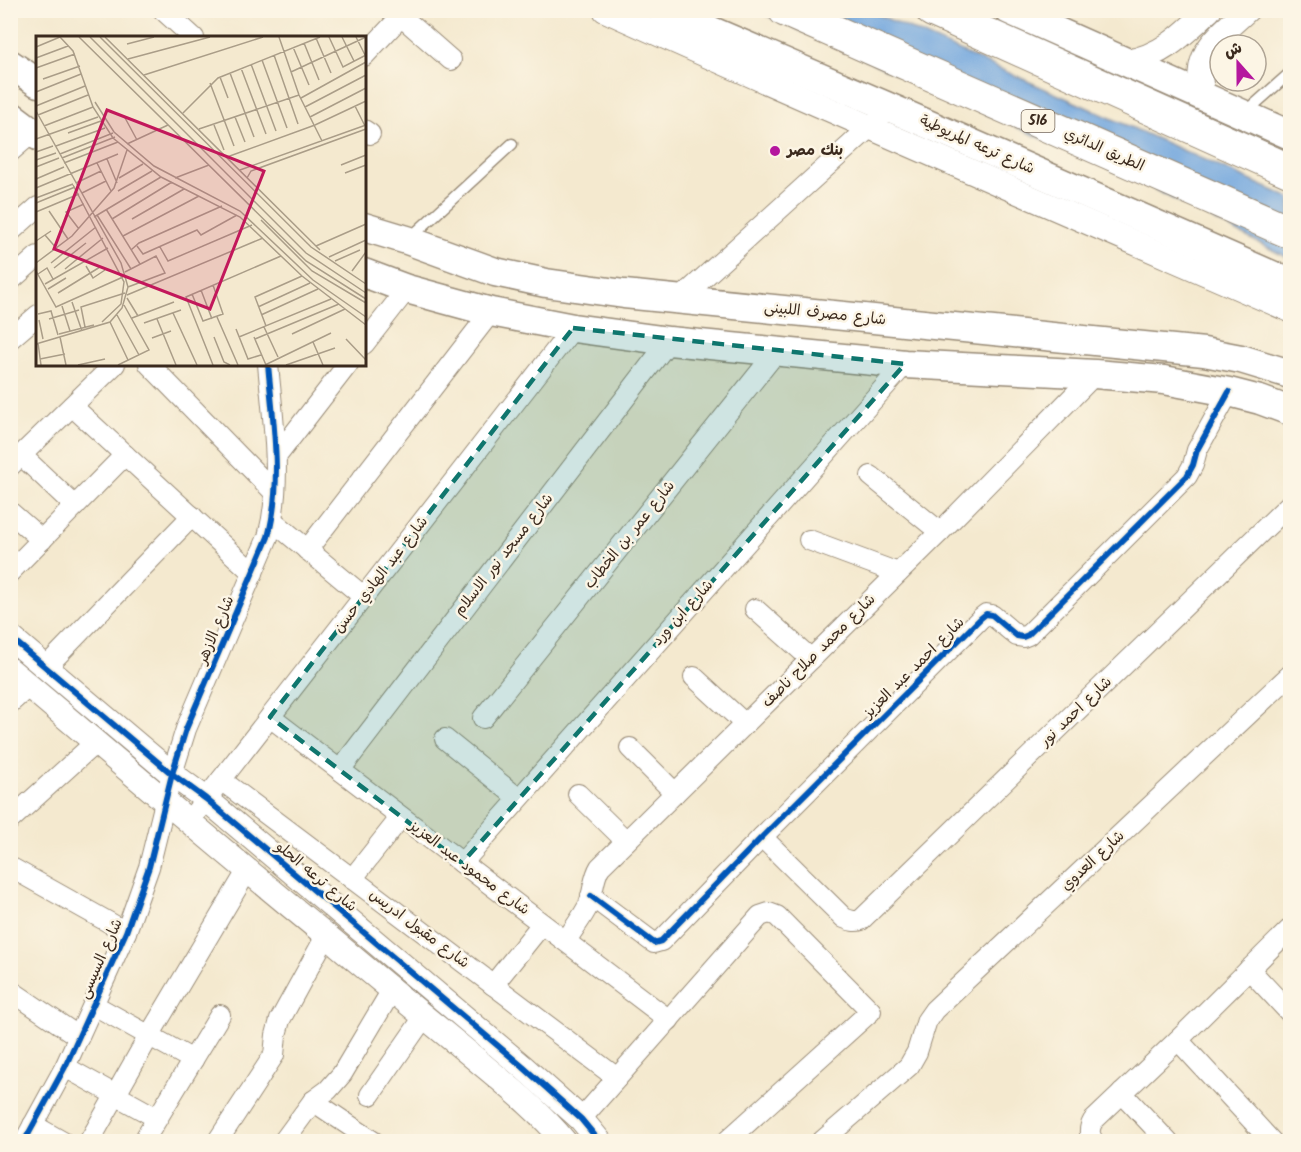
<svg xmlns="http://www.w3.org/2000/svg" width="1301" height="1152" viewBox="0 0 1301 1152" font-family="Kalam,'Playpen Sans Arabic',sans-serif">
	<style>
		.water { fill: #71a6de; stroke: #56687e; stroke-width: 1.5 }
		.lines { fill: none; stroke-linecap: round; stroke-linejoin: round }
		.service-casing { stroke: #988a76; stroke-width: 13 }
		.minor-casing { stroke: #988a76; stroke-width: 22 }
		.tertiary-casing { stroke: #988a76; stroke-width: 26 }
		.secondary-casing { stroke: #988a76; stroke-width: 31 }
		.motorway-casing { stroke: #988a76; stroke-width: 35 }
		.service { stroke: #fff; stroke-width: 10 }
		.minor { stroke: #fff; stroke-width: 20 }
		.tertiary { stroke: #fff; stroke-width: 24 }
		.secondary { stroke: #fff; stroke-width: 28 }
		.motorway { stroke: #fff; stroke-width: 33 }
		.cycleway-casing { stroke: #fcf5e5; stroke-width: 10 }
		.cycleway { stroke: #0057b8; stroke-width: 6 }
		.marked { fill: #0f766e; fill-opacity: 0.2; stroke: #0f766e; stroke-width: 4.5; stroke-dasharray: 12 8; stroke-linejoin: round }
		.poi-dot { fill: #b5179e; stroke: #fcf5e5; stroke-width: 2 }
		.labels { text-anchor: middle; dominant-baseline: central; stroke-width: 5; stroke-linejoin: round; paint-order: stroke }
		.shield { fill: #fcf5e5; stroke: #75675a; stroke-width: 1.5 }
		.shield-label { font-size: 14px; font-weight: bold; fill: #3b2a1e }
		.street-label { font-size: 15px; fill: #3b2a1e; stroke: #fcf5e5 }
		.poi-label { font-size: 15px; font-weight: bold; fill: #3b2a1e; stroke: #fcf5e5; text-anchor: start }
		.inset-road { fill: none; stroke: #aa9d88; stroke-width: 1.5 }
		.view { fill: #c2185b; fill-opacity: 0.15; stroke: #c2185b; stroke-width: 3 }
		.inset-edge { fill: none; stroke: #3b2a1e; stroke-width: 3 }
	</style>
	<rect width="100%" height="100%" fill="#fcf5e5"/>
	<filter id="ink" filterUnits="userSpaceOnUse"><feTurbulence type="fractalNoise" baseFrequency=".0167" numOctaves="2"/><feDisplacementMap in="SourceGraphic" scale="12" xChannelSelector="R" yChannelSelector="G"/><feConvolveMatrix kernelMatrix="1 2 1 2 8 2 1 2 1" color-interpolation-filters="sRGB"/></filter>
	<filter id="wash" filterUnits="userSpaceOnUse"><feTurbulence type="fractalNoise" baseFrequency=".008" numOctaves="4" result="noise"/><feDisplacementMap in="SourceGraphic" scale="24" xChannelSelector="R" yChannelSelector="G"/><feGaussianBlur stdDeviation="1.35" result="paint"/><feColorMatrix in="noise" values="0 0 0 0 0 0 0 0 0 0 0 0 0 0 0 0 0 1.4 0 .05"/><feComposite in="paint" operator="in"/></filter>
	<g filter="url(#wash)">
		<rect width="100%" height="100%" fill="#f4e9cf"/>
		<polygon class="water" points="757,11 870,11 1290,198 1290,259 1152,188"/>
	</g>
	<g filter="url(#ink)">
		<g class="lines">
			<defs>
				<g id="service">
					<polyline points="1246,112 1290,73"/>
					<polyline points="410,238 512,144"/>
				</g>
				<g id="minor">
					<polyline points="163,10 194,38"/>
					<polyline points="402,17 451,60"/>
					<polyline points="364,56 407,10"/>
					<polyline points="364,130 370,134"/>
					<polyline points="10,152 32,133"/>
					<polyline points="10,232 38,207"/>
					<polyline points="10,281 38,256"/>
					<polyline points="679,300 879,119"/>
					<polyline points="10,339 38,315"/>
					<polyline points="364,344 407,289"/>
					<polyline points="149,364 275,493"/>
					<polyline points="72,406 253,573"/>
					<polyline points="21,455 75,506"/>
					<polyline points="276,457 348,364"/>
					<polyline points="10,466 115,364"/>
					<polyline points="871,476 940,532"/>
					<polyline points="10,512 42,540"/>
					<polyline points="273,521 364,597"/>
					<polyline points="809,540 898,573"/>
					<polyline points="307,550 491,312"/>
					<polyline points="10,572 125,455"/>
					<polyline points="755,609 811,659"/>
					<polyline points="46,667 192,516"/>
					<polyline points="694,677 745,724"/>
					<polyline points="10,703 29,686"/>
					<polyline points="270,717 669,1020"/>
					<polyline points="483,718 777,351"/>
					<polyline points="445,739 518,798"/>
					<polyline points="630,748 675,793"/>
					<polyline points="340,770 669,341"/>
					<polyline points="221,780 617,1078"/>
					<polyline points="578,794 626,841"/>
					<polyline points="10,820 96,742"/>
					<polyline points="189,821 573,328"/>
					<path d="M762,837L844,918C851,921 855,922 861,920L1290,504"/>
					<polyline points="462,863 905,364"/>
					<polyline points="10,867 126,932"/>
					<polyline points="352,879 401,817"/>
					<polyline points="591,896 654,943 661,941 762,837 981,618 986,614 992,615 1017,636 1023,637 1028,635 1187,476 1193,465 1197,450 1229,392"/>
					<path d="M566,941C573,929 583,917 589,904C594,891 593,878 600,867L940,532L1095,374"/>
					<polyline points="1249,969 1290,1013"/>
					<polyline points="493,985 542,924"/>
					<polyline points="10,990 79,1037"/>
					<polyline points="94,1005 193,1060"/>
					<polyline points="1178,1040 1272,1142"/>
					<polyline points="65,1067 157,1118"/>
					<polyline points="1122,1093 1168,1142"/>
					<polyline points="370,1095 424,1017"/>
					<polyline points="313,1101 374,1142"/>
					<polyline points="581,1119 760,916 769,913 777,916 871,1011 726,1142"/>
					<polyline points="33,1125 63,1142"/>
					<path d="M24,1142L65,1067L126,932L149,867L172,774L186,729L268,537C283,481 273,422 268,364"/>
					<polyline points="89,1142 149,1036 247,871"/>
					<polyline points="143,1142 220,1015"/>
					<polyline points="217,1142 274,1055 276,1035 280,1020 326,936"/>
					<polyline points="283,1142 313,1101 328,1090 342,1074 392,990"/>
					<polyline points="821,1142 909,1066 917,1052 927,1020 934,1010 1290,675"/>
					<path d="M1094,1142C1088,1134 1089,1128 1093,1121L1178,1040L1290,929"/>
				</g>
				<g id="tertiary">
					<path d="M605,10C832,112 1062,211 1290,310"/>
					<path d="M1126,62C1161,57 1184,34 1209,10"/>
					<path d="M1204,97C1190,54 1219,36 1247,10"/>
					<polyline points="10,637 172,774 206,799 523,1067 581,1119 600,1142"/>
					<path d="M10,670C119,762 227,855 338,945C382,982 427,1019 471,1055C503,1082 538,1109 565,1142"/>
				</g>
				<g id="secondary">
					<polyline points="663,10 891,108 1290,283"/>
					<polyline points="1009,10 1290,135"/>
					<polyline points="10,64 38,83"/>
					<polyline points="10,115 38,136"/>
					<polyline points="364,227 407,240 495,272 546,283 624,294 1204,352 1241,359 1290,374"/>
					<polyline points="364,273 407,289 491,312 573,328 669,341 905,364 1095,374 1164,380 1229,392 1260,400 1290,411"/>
				</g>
				<g id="motorway">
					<polyline points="785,10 1290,232"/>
					<polyline points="932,10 1290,171"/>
				</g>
			</defs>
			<use href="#service" class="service-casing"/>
			<use href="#minor" class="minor-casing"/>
			<use href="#tertiary" class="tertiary-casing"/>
			<use href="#secondary" class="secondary-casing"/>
			<use href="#motorway" class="motorway-casing"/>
			<use href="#service" class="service"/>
			<use href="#minor" class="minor"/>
			<use href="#tertiary" class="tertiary"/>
			<use href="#secondary" class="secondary"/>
			<use href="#motorway" class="motorway"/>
			<defs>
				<g id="cycleway">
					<polyline points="10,637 172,774 206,799 523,1067 581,1119 600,1142"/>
					<polyline points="591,896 654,943 661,941 762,837 981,618 986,614 992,615 1017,636 1023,637 1028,635 1187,476 1193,465 1197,450 1229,392"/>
					<path d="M24,1142L65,1067L126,932L149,867L172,774L186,729L268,537C283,481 273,422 268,364"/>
				</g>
			</defs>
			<use href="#cycleway" class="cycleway-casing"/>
			<use href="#cycleway" class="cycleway"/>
		</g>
	</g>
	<path class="marked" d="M573,328L905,364L462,863L270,717Z"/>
	<circle class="poi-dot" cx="775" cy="151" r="6"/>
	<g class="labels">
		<rect class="shield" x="1021.5" y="110" width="33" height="22" rx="4.5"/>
		<g class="shield-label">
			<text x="1038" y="121">516</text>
		</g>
		<g class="street-label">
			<text transform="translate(977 145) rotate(24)">شارع ترعه المريوطية</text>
			<text transform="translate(1104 150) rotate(24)">الطريق الدائري</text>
			<text transform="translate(825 314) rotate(6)">شارع مصرف اللبينى</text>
			<text transform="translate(630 535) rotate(-51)">شارع عمر بن الخطاب</text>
			<text transform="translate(504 555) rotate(-52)">شارع مسجد نور الاسلام</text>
			<text transform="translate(381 575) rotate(-52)">شارع عبد الهادي حسن</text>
			<text transform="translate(683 613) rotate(-48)">شارع ابن ورد</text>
			<text transform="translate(216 630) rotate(-67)">شارع الازهر</text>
			<text transform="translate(819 651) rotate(-45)">شارع محمد صلاح ناصف</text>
			<text transform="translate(914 668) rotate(-45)">شارع احمد عبد العزيز</text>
			<text transform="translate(1076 712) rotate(-44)">شارع احمد نور</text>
			<text transform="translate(1093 861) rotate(-43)">شارع العدوي</text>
			<text transform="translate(469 868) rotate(37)">شارع محمود عبد العزيز</text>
			<text transform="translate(316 877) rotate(40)">شارع ترعه الحلو</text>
			<text transform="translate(419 929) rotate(37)">شارع مقبول ادريس</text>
			<text transform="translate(101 959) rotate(-66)">شارع السيسى</text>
		</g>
		<g class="poi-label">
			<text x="787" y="151">بنك مصر</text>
		</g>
	</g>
	<g transform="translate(36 36)">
		<rect width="330" height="330" fill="#f4e9cf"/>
		<path class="inset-road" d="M24,1L37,15L57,71L77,102L125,141L204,181L266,240L330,289M43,1L270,225L330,263M54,1L270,217L330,257M64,1L275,211L330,248M69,1L284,214M243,1L263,59L286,105M293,1L307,31L330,19M306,1L318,25M320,1L329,19M280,2L295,37M268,7L283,44M91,8L118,1M0,11L24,1M257,11L273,49M238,19L262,88M0,22L32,10M92,23L174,1M226,24L251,92M215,28L240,95M0,32L39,18M205,32L230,98M255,36L330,1M194,37L218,101M108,39L227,1M184,41L192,62M7,43L44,30M174,47L198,110M0,56L45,38M265,62L330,26M59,66L78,96L118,130L204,175L277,244L330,281M0,70L49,50M319,70L329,90M269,71L330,39M0,75L85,227L92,251L86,272L74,286L0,308M147,77L182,42L284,1M2,79L52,59M88,80L101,104M199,81L209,106M274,81L330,52M178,89L188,114M8,90L57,71M163,93L263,59M32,97L65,85M0,103L62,81M91,108L132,89M20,110L69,92M0,116L17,110M24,118L77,97M191,121L279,89L330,65M26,122L79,101M71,123L81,147M0,124L20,117M28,127L82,106M61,127L75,155M305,129L330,119M0,131L23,122M204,134L330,89M309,137L330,129M83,142L107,128M139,142L173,129M211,142L215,135L330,93M0,143L28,131M40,147L65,135M37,149L88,246L85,268L66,286M0,152L82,118M82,155L116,135M46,157L70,145M0,162L37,148M0,167L39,151M70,173L104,228M13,175L32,203M0,176L43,158M61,179L95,233M58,181L125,141M76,183L136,146M96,183L148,153M225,184L276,235L330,267M43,193L30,176L48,168M9,199L21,213M87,200L163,160M0,205L15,195M101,210L107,218L161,194L165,199L201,179M280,210L330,188M124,211L132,225L216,189M95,214L103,207L186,170M293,221L330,204M299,225L324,214M0,227L36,200L78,152L91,114M15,227L60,191M50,230L57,242L69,234M18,232L50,207M29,233L67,202M0,235L20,271L87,241M316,235L330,216M89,236L120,220L129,237L92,251M2,238L11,232L17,243M9,248L72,212M12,253L30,242M165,254L176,283M22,257L64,231M156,258L167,285L187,278L177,249M91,259L227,202M91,262L102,280M36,266L46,295M26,270L34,295M222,271L274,247M137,277L161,329M2,278L15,275L22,299M81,279L103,319M225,279L282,253M181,281L202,329M96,282L138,266M13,283L43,274M121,283L140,329M3,284L7,303M74,286L92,324M108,287L145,274M230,290L219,261L266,240M49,291L45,271L89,257M228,291L242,321M200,293L212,323L225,319M23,298L58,289M256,298L309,273M24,301L30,329M178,301L188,326L194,329M203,301L295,263M218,301L230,329M116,302L135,295M219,303L303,268M310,303L330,324M277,306L287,329M2,307L5,329M4,323L29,318M42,329L69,323M82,329L113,314L88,269M177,329L150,261L245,220M229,329L295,297M250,329L299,312"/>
		<path class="view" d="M71,74L228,135L174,273L18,213Z"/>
		<rect width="330" height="330" class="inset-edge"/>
	</g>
	<rect width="1301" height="1152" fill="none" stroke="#fcf5e5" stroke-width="36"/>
	<g transform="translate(1238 63) rotate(339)"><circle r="28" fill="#fcf5e5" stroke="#afa495" stroke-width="1.5"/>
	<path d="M0-4.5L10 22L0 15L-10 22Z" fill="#b5179e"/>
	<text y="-9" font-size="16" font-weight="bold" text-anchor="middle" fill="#3b2a1e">ش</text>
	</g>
</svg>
